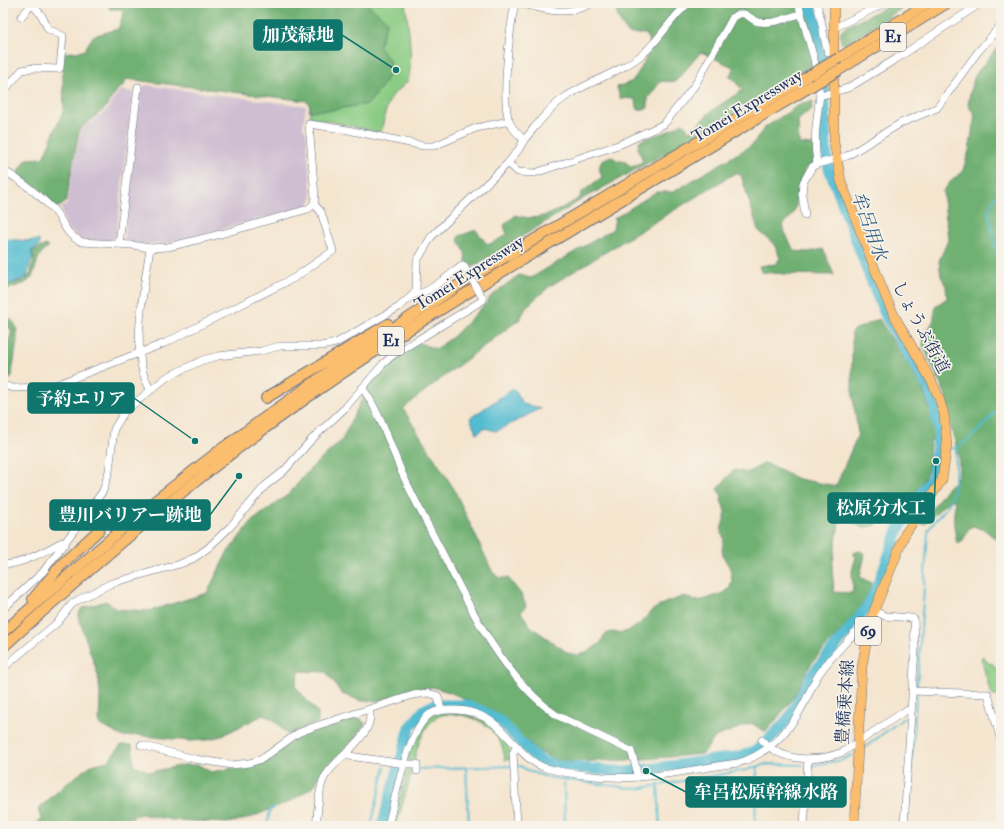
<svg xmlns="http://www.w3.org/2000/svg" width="1004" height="829" viewBox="0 0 1004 829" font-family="'IM FELL Double Pica','Noto Serif JP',serif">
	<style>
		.industrial { fill: #cebed1 }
		.green { fill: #8bcc84; stroke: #537e71 }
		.forest { fill: #70b072; stroke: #467068 }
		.water { fill: #53bcd1; stroke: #377698 }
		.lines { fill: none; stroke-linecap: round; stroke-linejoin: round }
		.stream { stroke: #53bcd1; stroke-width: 2 }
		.river { stroke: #53bcd1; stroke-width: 11 }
		.minor-casing { stroke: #676f86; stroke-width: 8 }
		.major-casing { stroke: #676f86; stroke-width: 10 }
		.highway-casing { stroke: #676f86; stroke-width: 12 }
		.minor { stroke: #fff; stroke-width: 7 }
		.major { stroke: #fbbe6e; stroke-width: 9 }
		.highway { stroke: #fbbe6e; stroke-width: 10 }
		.minor-bridge-casing { stroke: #676f86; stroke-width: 8; stroke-linecap: butt }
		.highway-bridge-casing { stroke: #676f86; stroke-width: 12; stroke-linecap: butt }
		.minor-bridge { stroke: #fff; stroke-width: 7 }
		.highway-bridge { stroke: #fbbe6e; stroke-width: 10 }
		.labels { text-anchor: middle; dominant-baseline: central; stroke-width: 3.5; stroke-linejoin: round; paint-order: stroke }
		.shield { fill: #f7f3e8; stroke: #5d6a87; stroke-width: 1 }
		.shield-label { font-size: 16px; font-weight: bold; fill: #1b2f5e }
		.street-label { font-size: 17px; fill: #1b2f5e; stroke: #f7f3e8 }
		.water-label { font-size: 18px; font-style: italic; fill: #2c5980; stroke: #f7f3e8 }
		.leader { fill: none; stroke: #0f766e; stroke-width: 1.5 }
		.callout-dot { fill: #0f766e; stroke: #f7f3e8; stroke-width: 1.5 }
		.callout { fill: #0f766e; stroke: #0f766e; stroke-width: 1.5 }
		.callout-label { font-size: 18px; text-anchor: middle; font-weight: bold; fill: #fff }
	</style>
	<rect width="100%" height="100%" fill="#f7f3e8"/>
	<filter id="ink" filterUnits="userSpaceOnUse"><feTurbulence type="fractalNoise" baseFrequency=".025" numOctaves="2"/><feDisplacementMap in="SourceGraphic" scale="8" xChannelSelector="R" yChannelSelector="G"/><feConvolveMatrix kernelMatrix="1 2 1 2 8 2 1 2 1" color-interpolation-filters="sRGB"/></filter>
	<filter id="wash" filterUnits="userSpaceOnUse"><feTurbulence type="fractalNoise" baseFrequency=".012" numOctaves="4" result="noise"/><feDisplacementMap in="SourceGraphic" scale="16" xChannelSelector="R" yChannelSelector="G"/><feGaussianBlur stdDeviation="0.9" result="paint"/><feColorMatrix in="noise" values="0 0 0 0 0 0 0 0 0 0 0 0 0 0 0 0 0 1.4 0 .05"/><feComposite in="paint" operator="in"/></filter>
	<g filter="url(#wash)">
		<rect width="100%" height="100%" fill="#f4e5cf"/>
		<g class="industrial">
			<polygon points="146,85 306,106 303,127 306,132 312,199 307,207 168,243 138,244 124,240 139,91"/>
			<polygon points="120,90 133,92 116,238 109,242 80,240 67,228 61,208 67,204 80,131 107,109"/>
			<polygon points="936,435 940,437 943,452 940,472 933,480 935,470 930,470 933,442"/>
		</g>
		<g class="green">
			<path d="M361,3H405C408,22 413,58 409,77C407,85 398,89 393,95C385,106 384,120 381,133L310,117V106Z"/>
			<polygon points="983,656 989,664 992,663 999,672 1001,671 1001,696 993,696 990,691 981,658"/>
			<path d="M459,712C486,720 508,728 511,759L505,760C502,734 486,720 461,715C453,714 445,713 437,717C423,726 418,745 414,760L412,762L408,761C412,745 418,723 434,714C440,711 452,713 459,712Z"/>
			<polygon points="412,768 411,771 412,772 396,826 391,826 408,769"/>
			<polygon points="133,818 132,826 114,826 124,820"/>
		</g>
		<g class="forest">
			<path d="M111,3H366L387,21L379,47C382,52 389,58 390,63C392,76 376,95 368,104L331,110L309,111L310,106L307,101L126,79L124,86L118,89L105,108L79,130L66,202L59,207H53L16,175L27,159L43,158L64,109L62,53L84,51L93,36L118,29L124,12L121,9H109Z"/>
			<path d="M619,3H804L817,36L818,62L685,143L584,198L473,267C464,263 467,261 465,253C464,249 460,244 458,240L459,236L476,230L486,243L490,244L507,235L504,225L516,215C539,224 560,209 580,198L581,193L602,177L599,168L602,160L611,156L618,161H624L632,167L643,161L638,149L639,141L666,132L683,123L690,132L711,111L743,90L729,76L735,68L701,52L675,82L661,81L648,98V108L638,110L635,99L620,98L617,87L633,81L642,66L651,47L646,34H629C623,26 612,14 619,3Z"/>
			<polygon points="893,3 910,3 846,44 841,43 840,33 846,27"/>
			<path d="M1001,43V538L997,540L985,530L973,526L969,528L962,542L957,543C955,534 953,523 954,513C954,507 956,505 954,500L948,501L925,524H921L946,489L956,480L959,473V457L950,424L946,396L923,345L925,332L933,322L936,306L947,298L946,286L941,276L939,261L948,240L943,191L953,179L962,173L969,151L975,115L968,105L971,87L976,74Z"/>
			<path d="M814,101L811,110L798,120L799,144L814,145L817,124L821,118L818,160C793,175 803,188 794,211C792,217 785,222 782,226L794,251L808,252L823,249L834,275L785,274L761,272L759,266L776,264L780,258L774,244L758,230L741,175L735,173L550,286L527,306L520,319L426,390L403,409L454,489L492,571L499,578H508L521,594L526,606L521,612L530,626L568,653L577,655L586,653L601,643L604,635L610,632L621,633L631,630L642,622L651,611L667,602L685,596L695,601L703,600L724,593L730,588L732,580L730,568L723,556L722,549L724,539L721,530L726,513L721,500L722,496L717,489L734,470L747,473L765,463L798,479L836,486L858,434L852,389V331L879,319L922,387L934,421L936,431L930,443L928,470L922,483L900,513L884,514L876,525L864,528L840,516L832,568L834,592L853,593L852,571L856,557L853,553L860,551L865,554L860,577L871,583C869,608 828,642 812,663C805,673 801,683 796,693C788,707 776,719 766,732L751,723L715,737L703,754L632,760L560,762L539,752L493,711L449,692L432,687L376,701H361L342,694L326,672L300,671L295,686L318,713V722L288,735L274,720L263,715L221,736L206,740L190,741L137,735L123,737L99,724L100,695L98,675L78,616L81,609L106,601L116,609L149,611L207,593L227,553L252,521L289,494L310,469L342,440L370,382L388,362L416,342L436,349L454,336L487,302L491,296L519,275L531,278L613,229L615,218L656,192H673L752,145L764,128L802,103Z"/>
			<path d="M46,245L48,248C33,255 39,273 27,282C21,286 10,287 3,291V286L24,280L31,274V267L34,259L32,251Z"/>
			<path d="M3,309C5,317 11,318 15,324C21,336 12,363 12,376L9,380L3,377V360L12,331L3,321Z"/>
			<polygon points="360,718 365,724 345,751 327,765 313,787 291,801 247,819 226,823 173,820 141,814 121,819 110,826 34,826 41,819 38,809 64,786 91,765 108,761 121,745 132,745 134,765 150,772 184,765 199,765 211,772 256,764 279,751 296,738 317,727"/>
		</g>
		<g class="water">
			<polygon points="7,239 27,241 39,240 39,246 31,251 33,258 30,263 27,277 10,284 3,284 3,262 7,252 5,242"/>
			<polygon points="513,389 516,391 523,404 541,408 501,429 496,431 484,428 477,434 470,418"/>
		</g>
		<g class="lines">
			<g class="stream">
				<polyline points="1001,155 999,167 1001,186"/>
				<path d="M1001,187C998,195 991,201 988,211L1001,275"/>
				<polyline points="1001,331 999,343 1001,355"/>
				<polyline points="937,449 943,449"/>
				<path d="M950,449C967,447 989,419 1001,406"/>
				<polyline points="864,748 904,718"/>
				<polyline points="516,766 520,766 531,772 547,777 637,789 746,770 767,764 803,765"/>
				<polyline points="809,766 842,760 852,755"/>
				<polyline points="466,768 469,826"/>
				<polyline points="418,769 512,766"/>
				<path d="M910,782L928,532C932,519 945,514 950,501C956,485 956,465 956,448"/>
				<polyline points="564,783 565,826"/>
				<polyline points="658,784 660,826"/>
				<polyline points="909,805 910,791"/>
				<polyline points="267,826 270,810 274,808"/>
				<polyline points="371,826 385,767"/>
				<polyline points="755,826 757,767"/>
			</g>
			<path class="river" d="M382,826L410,727L424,710L434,705H465L482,711L500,721L530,752L541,761L556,766L627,772L736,757L750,753L761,747L779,729L791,715L812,675L866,609L876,590L899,528L933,476L939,431L934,403L929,389L887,318L876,293L829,168C824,147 826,127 825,106C825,72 824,34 809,3"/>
		</g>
	</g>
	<g filter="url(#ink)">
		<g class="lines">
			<defs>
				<g id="minor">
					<path d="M519,3C545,10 567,17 592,3"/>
					<polyline points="798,3 814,59 820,94 823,95 848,88 896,59 981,3"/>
					<path d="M816,3C823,19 822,36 828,52L834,53"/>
					<polyline points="21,17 33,3"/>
					<polyline points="834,28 885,3"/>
					<polyline points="3,92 22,70 33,68 58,69 60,68 63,36 48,29 42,16 32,4"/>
					<path d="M524,140C536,126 548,109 564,98C589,81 620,73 644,53C661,38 671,17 689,3"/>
					<path d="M508,163L518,172L535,173L621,144L664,124L695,85L733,17C747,8 748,20 759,22C773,24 788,18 800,14"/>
					<path d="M817,164C813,138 817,120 820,94"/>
					<path d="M3,170C20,180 38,194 52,208C65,221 63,234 82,242L132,245L150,248L168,247L221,234L308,209L314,204L315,197L309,124L348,130L424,146H434L476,128L509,121"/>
					<polyline points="805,215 802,194 803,183 812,167 817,164 847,156 901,123 937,108 977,53 1001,25"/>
					<polyline points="119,244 138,87"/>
					<path d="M150,248C145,285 128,358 151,390"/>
					<path d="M414,294C425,297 453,272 463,265L465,268"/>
					<polyline points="3,385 13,388 50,387 165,343 294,278 333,251 321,212 314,204"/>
					<path d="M362,388C376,403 393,452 402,473C416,503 431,531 446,560C474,616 504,677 556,715L631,751L636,767L637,777"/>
					<path d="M3,563C14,569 51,548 62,542L65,544"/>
					<path d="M3,609L43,572L103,491L109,471L114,429L125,411L167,377L203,360L218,356L261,351L280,346H321L336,343L399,307L414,294L416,290L417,261L431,237L508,163L519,149L524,140C519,135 513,130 510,123C500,102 510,28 515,3"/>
					<polyline points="874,611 885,616 912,618 914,619 915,648 904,826"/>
					<polyline points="3,668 58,622 72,604 78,600 112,583 180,564 194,558 208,548 230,527 265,486 284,471 312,439 345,408 383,364 393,355 483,300 482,297"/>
					<polyline points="912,691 988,694 1001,741"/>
					<path d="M762,740C782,763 817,762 843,752L905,711L911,710"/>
					<polyline points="141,745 195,759 232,765 249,763 262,759 298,733 316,726 413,695 428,693 438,696 441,710"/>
					<polyline points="517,746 513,753 517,826"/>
					<polyline points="346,753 349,756 405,764 417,764 417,771"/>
					<path d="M316,826C318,812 318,793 323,780C332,759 377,736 369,710"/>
					<path d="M388,826C395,799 408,729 430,714C438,709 447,710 456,710C470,710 485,716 496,725C510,737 527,763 546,768C571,775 613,779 639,777C672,775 705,767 738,763C766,755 788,733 802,707C808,697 812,684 819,674C831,656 849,640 863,623L870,621"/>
					<polyline points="804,826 808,759"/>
				</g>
				<polyline id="major" points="834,3 834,142 841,181 886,298 895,317 932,382 939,398 944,414 947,445 942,480 905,534 870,621 862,667 854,826"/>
				<g id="highway">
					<polyline points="839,58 928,3"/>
					<polyline points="839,70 947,3"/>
					<polyline points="266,398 388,324"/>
					<polyline points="33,599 62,564 99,530"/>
					<polyline points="3,632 146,508 224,447 342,362 465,281 812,74"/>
					<path d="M3,647C97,562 192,480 294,407C379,346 468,292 558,238C643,187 728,136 813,85"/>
				</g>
			</defs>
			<use href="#minor" class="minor-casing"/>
			<use href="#major" class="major-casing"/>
			<use href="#highway" class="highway-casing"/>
			<use href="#minor" class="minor"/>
			<use href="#major" class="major"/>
			<use href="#highway" class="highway"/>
			<defs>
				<polyline id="minor-bridge" points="465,268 482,297"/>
				<g id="highway-bridge">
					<polyline points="812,74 839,58"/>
					<polyline points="813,85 839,70"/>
				</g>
			</defs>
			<use href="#minor-bridge" class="minor-bridge-casing"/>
			<use href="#highway-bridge" class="highway-bridge-casing"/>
			<use href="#minor-bridge" class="minor-bridge"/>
			<use href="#highway-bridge" class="highway-bridge"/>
		</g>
	</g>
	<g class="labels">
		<g class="shield">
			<rect x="880" y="23" width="26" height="28" rx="3"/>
			<rect x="378" y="327" width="26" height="28" rx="3"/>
			<rect x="855" y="617" width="26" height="28" rx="3"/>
		</g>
		<g class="shield-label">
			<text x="893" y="37">E1</text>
			<text x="391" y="341">E1</text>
			<text x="868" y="631">69</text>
		</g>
		<g class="street-label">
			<text transform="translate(747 106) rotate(-31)">Tomei Expressway</text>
			<text transform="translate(469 273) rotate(-32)">Tomei Expressway</text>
			<text transform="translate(921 327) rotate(62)">しょうぶ街道</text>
			<text transform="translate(845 702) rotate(-86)">豊橋乗本線</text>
		</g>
		<g class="water-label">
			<text transform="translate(869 226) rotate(70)">牟呂用水</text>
		</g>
	</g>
	<path class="leader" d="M396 70L342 35M195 441L134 398M936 461L934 508M239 476L210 515M646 771L686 792"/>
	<g class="callout-dot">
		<circle cx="396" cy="70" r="4"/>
		<circle cx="195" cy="441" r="4"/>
		<circle cx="936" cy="461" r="4"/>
		<circle cx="239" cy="476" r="4"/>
		<circle cx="646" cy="771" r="4"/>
	</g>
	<g class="callout">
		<rect x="254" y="20" width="88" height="30" rx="4"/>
		<rect x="28" y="383" width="106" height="30" rx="4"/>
		<rect x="828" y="493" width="106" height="30" rx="4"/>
		<rect x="50" y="500" width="160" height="30" rx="4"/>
		<rect x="686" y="777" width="160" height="30" rx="4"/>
	</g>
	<g class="callout-label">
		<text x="298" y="41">加茂緑地</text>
		<text x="81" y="405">予約エリア</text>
		<text x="881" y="514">松原分水工</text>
		<text x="130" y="521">豊川バリアー跡地</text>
		<text x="766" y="798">牟呂松原幹線水路</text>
	</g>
	<rect width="1004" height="829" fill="none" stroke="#f7f3e8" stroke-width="16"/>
</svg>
